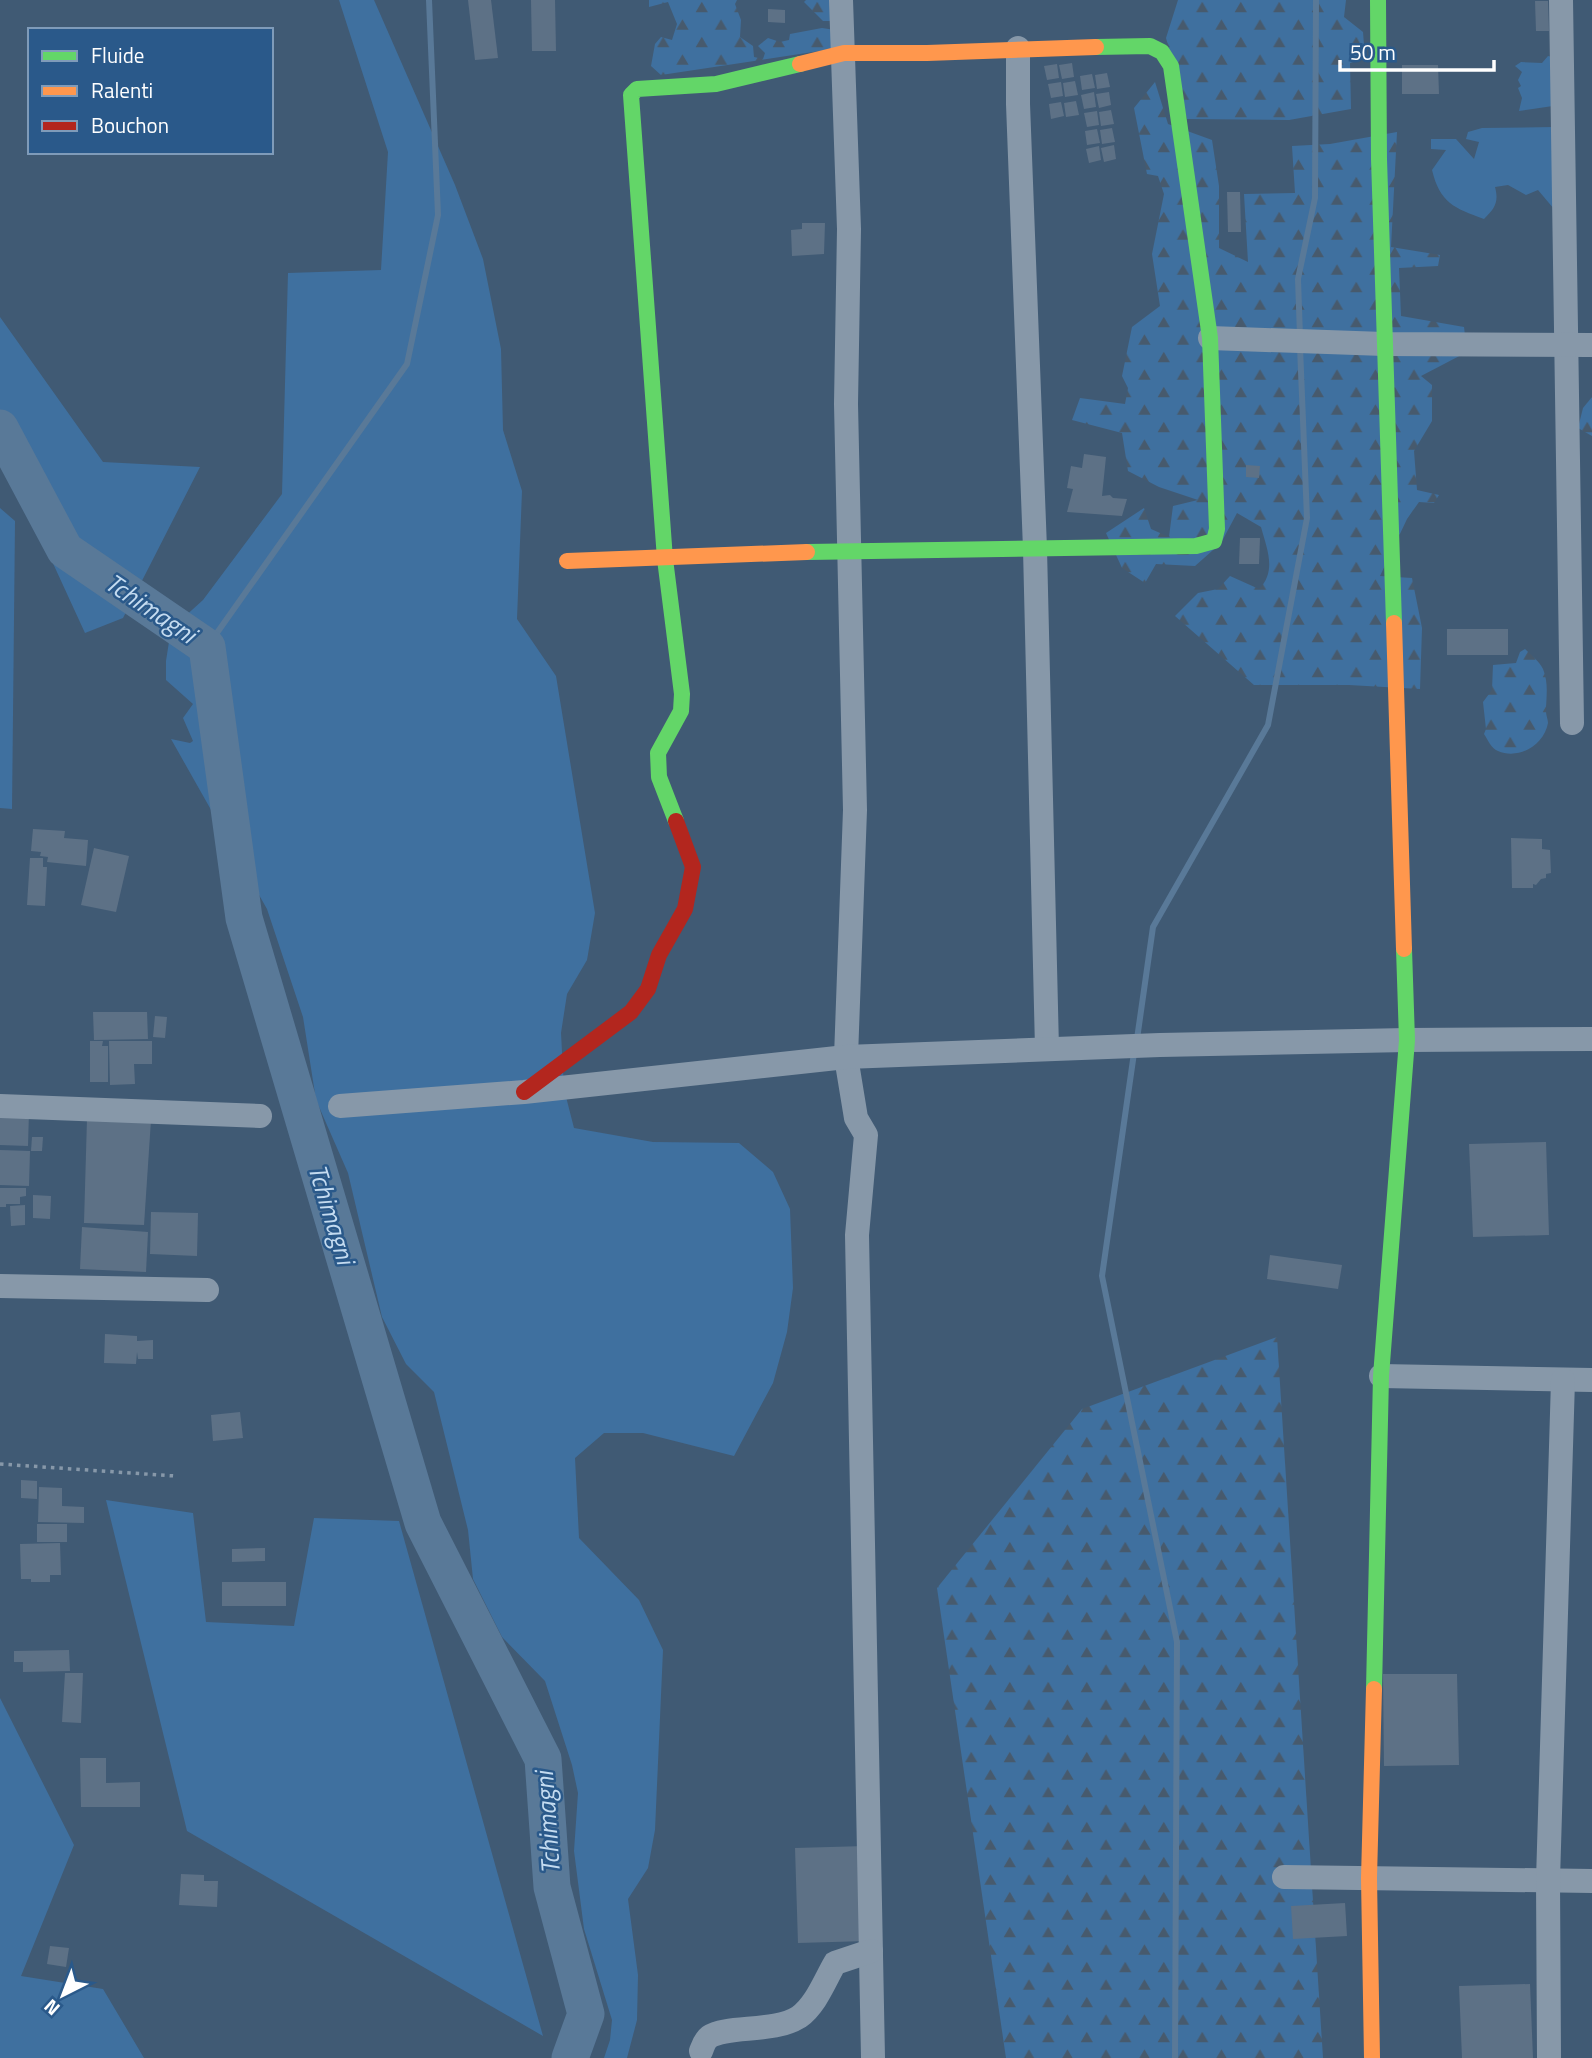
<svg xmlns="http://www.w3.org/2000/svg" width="1592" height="2058" viewBox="0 0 1592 2058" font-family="'Titillium Web',sans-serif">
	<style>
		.green { fill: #3f709f }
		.forest { fill: url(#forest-firs) }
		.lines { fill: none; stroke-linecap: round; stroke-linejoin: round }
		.stream { stroke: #597998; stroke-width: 6 }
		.river { stroke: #597998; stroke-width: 37 }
		.building { fill: #5d7186 }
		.path { stroke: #8798a9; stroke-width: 3.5; stroke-dasharray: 3.5 5; stroke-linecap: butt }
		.street { stroke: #8798a9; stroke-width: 24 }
		.fast { stroke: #63d668; stroke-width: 16 }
		.slow { stroke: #ff974d; stroke-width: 16 }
		.jam { stroke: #b3261e; stroke-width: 16 }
		.labels { text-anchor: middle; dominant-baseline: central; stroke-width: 5; stroke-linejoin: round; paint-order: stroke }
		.water-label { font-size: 26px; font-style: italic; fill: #c4dbf0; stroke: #2a598a }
	</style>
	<defs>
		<pattern id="forest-firs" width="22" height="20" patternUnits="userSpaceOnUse" patternTransform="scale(1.75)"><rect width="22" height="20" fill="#3f709f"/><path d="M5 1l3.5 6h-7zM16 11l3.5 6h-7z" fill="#475a6d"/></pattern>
	</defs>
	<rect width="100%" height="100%" fill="#405a74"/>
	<g class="green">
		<polygon points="339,0 374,0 455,185 483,259 501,349 503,430 522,491 517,619 556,676 595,913 587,960 567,994 561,1033 564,1089 574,1128 653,1142 739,1143 773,1172 790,1209 793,1288 787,1332 773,1383 734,1456 643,1433 604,1433 575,1458 579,1538 639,1600 663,1650 655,1830 648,1868 628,1899 638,1975 637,2020 627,2058 604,2058 610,2040 612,2020 584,1929 574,1851 578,1793 572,1765 545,1681 502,1637 473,1579 468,1530 434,1392 406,1364 382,1317 348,1173 316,1100 303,1017 267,909 171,739 190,743 193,741 183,718 193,704 166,680 166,661 171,629 203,600 282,494 288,273 381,270 388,152"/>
		<polygon points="1548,56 1557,58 1553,106 1519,111 1522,98 1518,88 1521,86 1518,80 1522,72 1515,66 1521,62 1542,63"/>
		<path d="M1554,127V209L1538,190L1526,195L1508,185L1495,187C1499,202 1495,208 1484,219C1454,208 1440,203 1432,170L1446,150L1431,149V139H1456L1474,159L1479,142L1466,139L1468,132L1482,128Z"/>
		<polygon points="0,317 103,462 200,467 123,618 85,633 0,448"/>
		<polygon points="0,508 15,521 12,809 0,808"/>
		<polygon points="106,1500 193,1513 206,1622 294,1626 314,1518 399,1521 543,2036 187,1831"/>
		<polygon points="0,1698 74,1845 21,1976 103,1989 144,2058 0,2058"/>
	</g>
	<g class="forest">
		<polygon points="649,0 737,0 735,4 741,20 740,37 753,46 754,57 763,59 765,53 758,46 768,38 780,42 789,40 790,34 822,28 835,30 839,48 661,75 651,66 655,44 661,37 672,40 677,24 668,2 649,7"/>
		<polygon points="806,0 832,0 834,21 823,21 804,2"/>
		<polygon points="1178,0 1346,0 1344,17 1363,32 1365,58 1350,63 1351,109 1289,120 1187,119 1166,38"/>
		<path d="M1155,82L1168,124L1212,140L1219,186V248L1248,262L1244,194L1295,193L1292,146L1330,144L1397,132L1391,247L1440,255L1438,266L1399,268L1401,316L1464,327L1467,352L1421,376L1432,385V421L1414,451L1417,490L1439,495L1434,503L1419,502L1407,519L1380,576L1412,578L1422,628L1420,689L1349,685H1254L1175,616L1198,593L1218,589L1230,576L1259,589C1277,571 1267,549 1261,527L1237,513L1221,543L1195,566L1156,564L1145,583L1122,568L1106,533L1144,508L1151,529L1169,537L1173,506L1198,500L1159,487L1128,471L1122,433L1072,420L1080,398L1125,404L1128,388L1122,376L1132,327L1160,306L1152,254L1164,194L1158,176L1147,174L1134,108Z"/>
		<polygon points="1592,397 1592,436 1578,428 1583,408"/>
		<path d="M1525,649C1531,655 1539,661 1543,669C1549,684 1546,697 1546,712C1546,715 1548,720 1548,723C1544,745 1519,760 1498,751C1491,748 1488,740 1484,734L1486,729L1483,702L1492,690L1493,665L1516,663L1520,652Z"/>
		<polygon points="1277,1337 1323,2058 1006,2058 937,1588 1082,1409"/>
	</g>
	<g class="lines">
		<g class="stream">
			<polyline points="1300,336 1298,279 1315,198 1316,0"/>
			<polyline points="207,647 407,364 438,215 429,0"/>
			<polyline points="1137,1039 1153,927 1268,725 1307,518 1300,347"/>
			<polyline points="1134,1053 1102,1276 1177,1642 1175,2058"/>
		</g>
		<polyline class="river" points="0,428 65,550 207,647 244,918 423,1523 543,1759 552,1887 586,2014 570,2058"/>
	</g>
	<g class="building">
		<polygon points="468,0 491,0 498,58 475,60"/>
		<polygon points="531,0 555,0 556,51 532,51"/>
		<polygon points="1535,1 1548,1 1549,31 1536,31"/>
		<polygon points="768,9 785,10 785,23 768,22"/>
		<polygon points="1072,63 1074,77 1062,79 1059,65"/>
		<polygon points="1057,64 1059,78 1047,80 1044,66"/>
		<polygon points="1402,65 1438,65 1439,94 1402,94"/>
		<polygon points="1107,73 1110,87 1097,89 1095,75"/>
		<polygon points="1092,74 1095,88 1082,90 1080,76"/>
		<polygon points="1075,81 1078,95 1065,97 1063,83"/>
		<polygon points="1061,82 1063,96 1051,98 1048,84"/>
		<polygon points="1094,92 1096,107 1084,109 1081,95"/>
		<polygon points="1109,92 1111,105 1099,108 1096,94"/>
		<polygon points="1076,101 1079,115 1066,117 1064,103"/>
		<polygon points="1061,102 1064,116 1051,119 1049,104"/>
		<polygon points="1111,110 1114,124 1101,126 1099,112"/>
		<polygon points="1097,111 1099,125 1087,127 1084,113"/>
		<polygon points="1112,128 1115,142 1102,144 1100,130"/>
		<polygon points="1097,129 1100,143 1087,145 1085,131"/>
		<polygon points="1114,145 1116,159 1104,162 1101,148"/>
		<polygon points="1099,146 1101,160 1089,163 1086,149"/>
		<polygon points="1227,192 1240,192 1241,232 1228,232"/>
		<polygon points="802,223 825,223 824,254 792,256 791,230 802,229"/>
		<polygon points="1084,454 1106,457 1102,496 1110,495 1113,498 1127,499 1122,516 1067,512 1073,489 1067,488 1071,466 1082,468"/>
		<polygon points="1246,465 1260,466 1259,478 1246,477"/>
		<polygon points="1240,538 1260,538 1259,564 1239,564"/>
		<rect x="1447" y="629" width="61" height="26"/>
		<polygon points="33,829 65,831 64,838 88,840 86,866 47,862 48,857 40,856 41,852 31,851"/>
		<polygon points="1511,838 1542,839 1542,849 1550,850 1551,873 1546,874 1546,878 1541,879 1536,885 1533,884 1533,888 1512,888"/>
		<polygon points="94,848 129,856 116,912 81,905"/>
		<polygon points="30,858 43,858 43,867 47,867 45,906 27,905"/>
		<polygon points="93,1012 147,1012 148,1039 94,1040"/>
		<polygon points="155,1016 167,1017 165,1038 153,1037"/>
		<polygon points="90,1041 103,1041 102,1046 108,1046 108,1082 90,1082"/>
		<polygon points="109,1041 152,1041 152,1064 134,1064 135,1084 110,1085"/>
		<polygon points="0,1110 29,1111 28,1146 0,1145"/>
		<polygon points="87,1119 151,1120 144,1225 84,1223"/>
		<polygon points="32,1137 43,1137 42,1151 31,1151"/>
		<polygon points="1546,1142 1549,1235 1473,1237 1469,1144"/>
		<polygon points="0,1150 30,1151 29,1186 0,1185"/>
		<polygon points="0,1188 26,1188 26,1196 20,1197 20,1204 6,1204 6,1207 0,1207"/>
		<polygon points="33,1195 51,1196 50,1219 33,1218"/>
		<polygon points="25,1205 25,1225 11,1226 10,1206"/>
		<polygon points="151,1212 198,1213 197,1256 150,1254"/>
		<polygon points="82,1227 148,1232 146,1272 80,1269"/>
		<polygon points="1270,1255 1342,1265 1338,1289 1267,1279"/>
		<polygon points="105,1334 137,1336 137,1341 153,1340 153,1359 138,1359 137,1352 136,1364 104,1363"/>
		<polygon points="240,1412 243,1438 213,1441 211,1415"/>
		<polygon points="21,1480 37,1481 37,1499 21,1498"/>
		<polygon points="39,1487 62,1488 62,1506 84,1507 84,1523 38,1522"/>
		<rect x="37" y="1524" width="30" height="18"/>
		<polygon points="60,1543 61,1575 50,1575 50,1582 31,1582 31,1579 21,1579 20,1544"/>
		<polygon points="265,1548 265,1561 232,1562 232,1549"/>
		<rect x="222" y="1582" width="64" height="24"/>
		<polygon points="69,1650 70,1671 23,1672 23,1662 14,1662 14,1651"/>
		<polygon points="65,1673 83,1673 81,1723 62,1722"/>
		<polygon points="1383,1674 1457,1674 1459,1765 1384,1766"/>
		<polygon points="80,1758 106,1758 106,1783 140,1782 140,1807 81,1807"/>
		<polygon points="865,1846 867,1941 798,1943 795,1848"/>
		<polygon points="181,1874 204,1875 204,1881 218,1881 217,1907 179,1905"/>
		<polygon points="1345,1903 1347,1936 1293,1939 1291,1906"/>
		<polygon points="50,1946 69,1948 66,1967 47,1964"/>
		<polygon points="1530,1984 1533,2058 1462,2058 1459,1986"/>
	</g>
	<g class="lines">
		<polyline class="path" points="0,1464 175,1476"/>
		<g class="street">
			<polyline points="841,0 849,229 846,404 855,810 846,1057 856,1118 866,1135 857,1235 873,2058"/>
			<polyline points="1561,0 1572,723"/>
			<polyline points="1018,48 1018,104 1035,549 1047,1049"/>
			<polyline points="1210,338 1384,344 1592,345"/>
			<polyline points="0,1106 260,1116"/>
			<polyline points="340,1106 524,1092 846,1057 1160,1045 1407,1040 1592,1039"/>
			<polyline points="0,1286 207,1290"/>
			<polyline points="1381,1376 1592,1380"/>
			<polyline points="1284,1877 1592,1881"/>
			<path d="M701,2051C703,2046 705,2040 709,2037C727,2025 774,2033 799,2017C816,2005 825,1980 835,1963L871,1951"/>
			<polyline points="1549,2058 1548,1880 1563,1380"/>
		</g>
		<g class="fast">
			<polyline points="1378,0 1379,159 1394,623"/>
			<polyline points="807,552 1196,546 1214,541 1217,529 1210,338 1171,66 1162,52 1150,46 1096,47"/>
			<polyline points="676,821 659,777 658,753 681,711 682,694 665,559 631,95 637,89 716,84 800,64"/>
			<polyline points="1374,1689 1381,1376 1407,1040 1404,949"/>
		</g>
		<g class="slow">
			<polyline points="800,64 844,53 927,53 1096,47"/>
			<polyline points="567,561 807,552"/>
			<polyline points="1394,623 1404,949"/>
			<polyline points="1372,2058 1369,1878 1374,1689"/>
		</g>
		<polyline class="jam" points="524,1092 631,1012 648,989 659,955 685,909 693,867 676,821"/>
	</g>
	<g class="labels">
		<g class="water-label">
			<text transform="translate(151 608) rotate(34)">Tchimagni</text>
			<text transform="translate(332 1214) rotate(73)">Tchimagni</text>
			<text transform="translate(547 1823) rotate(-94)">Tchimagni</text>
		</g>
	</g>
	<rect x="28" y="28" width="245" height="126" fill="#2a598a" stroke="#7f9bb9" stroke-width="2"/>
	<rect x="42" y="51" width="35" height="10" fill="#63d668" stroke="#7f9bb9" stroke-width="2"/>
	<text x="91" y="63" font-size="21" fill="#ffffff">Fluide</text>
	<rect x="42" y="86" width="35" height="10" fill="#ff974d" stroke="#7f9bb9" stroke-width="2"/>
	<text x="91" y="98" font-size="21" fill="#ffffff">Ralenti</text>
	<rect x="42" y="121" width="35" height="10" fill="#b3261e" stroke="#7f9bb9" stroke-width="2"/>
	<text x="91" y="133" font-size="21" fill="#ffffff">Bouchon</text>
	<g transform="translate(63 1995) rotate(222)" stroke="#2a598a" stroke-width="5" paint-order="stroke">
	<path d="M0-5L12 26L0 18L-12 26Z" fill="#ffffff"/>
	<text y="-10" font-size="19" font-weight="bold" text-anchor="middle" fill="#ffffff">N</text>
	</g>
	<path d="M1340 60v10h154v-10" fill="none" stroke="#ffffff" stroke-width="3.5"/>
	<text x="1350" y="60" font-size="21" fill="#ffffff" stroke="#2a598a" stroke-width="5" paint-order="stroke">50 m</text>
</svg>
